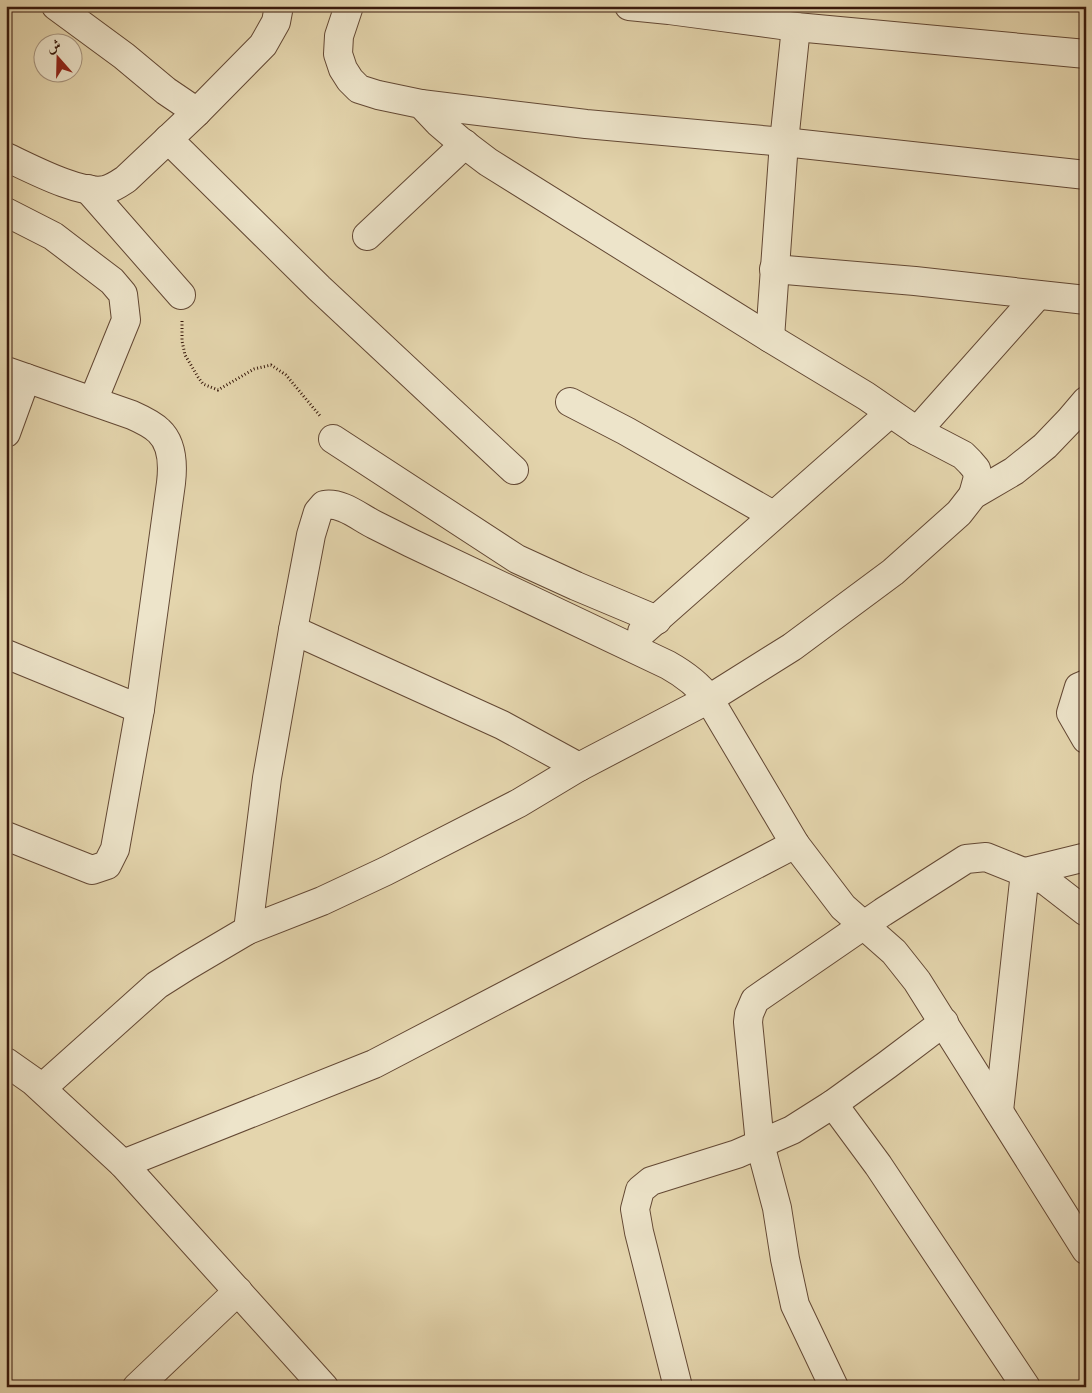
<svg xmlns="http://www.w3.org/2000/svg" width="1092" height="1393" viewBox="0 0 1092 1393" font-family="'IM FELL Double Pica',Amiri,serif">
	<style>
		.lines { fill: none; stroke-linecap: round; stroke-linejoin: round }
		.minor-casing { stroke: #634834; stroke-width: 30 }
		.path { stroke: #38190c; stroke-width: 3; stroke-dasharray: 1 2.5; stroke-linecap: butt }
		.minor { stroke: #ede4ca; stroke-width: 28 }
	</style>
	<rect width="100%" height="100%" fill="#e4d5ad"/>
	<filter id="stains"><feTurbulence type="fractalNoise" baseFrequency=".004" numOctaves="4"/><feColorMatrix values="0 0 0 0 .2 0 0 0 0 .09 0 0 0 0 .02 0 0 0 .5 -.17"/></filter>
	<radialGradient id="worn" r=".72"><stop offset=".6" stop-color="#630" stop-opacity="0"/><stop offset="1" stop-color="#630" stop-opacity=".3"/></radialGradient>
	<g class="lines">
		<defs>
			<g id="minor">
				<polyline points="56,6 124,56 166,91 197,112"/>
				<polyline points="349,6 339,36 338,54 343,69 350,80 359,89 378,95 421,104 438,122 459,140 488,162 770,338 866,396 917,431 963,455 970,462 976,469 978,477 973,495"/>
				<polyline points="629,6 669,10 796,27 1086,54"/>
				<polyline points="421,104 586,124 784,142 1086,175"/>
				<polyline points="168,139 319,288 514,470"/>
				<path d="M6,157C30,168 80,195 105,190C113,188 120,183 126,179L197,112L263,45L276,22L279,6"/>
				<polyline points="88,189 181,295"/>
				<polyline points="6,212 53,236 112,281 123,294 126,320 93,401"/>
				<polyline points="367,236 465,144"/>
				<polyline points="774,269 915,281 1086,300"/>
				<polyline points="770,338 784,142 796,27"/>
				<path d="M6,371L132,415C141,419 152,424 159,431C173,444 173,466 171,483L140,709L6,654"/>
				<polyline points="570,402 626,431 773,515"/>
				<polyline points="917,431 1038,295"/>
				<polyline points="6,433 26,378"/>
				<polyline points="333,439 517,559 576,586 657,620"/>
				<polyline points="293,630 502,725 579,767"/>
				<polyline points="642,632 890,413"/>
				<polyline points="1086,684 1079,687 1071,713 1086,739"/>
				<polyline points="6,836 92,870 107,865 115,849 140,709"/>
				<path d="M248,930L267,778L293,630L311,535L318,512L324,505C342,502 359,517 375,525C387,531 399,537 411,543L668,665C684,674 698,684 709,699L795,844L843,907L894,952L917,981L1086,1250"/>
				<polyline points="6,1062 33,1081 123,1164 324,1387"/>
				<polyline points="42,1088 157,985 187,966 248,930 322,901 386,871 519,803 579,767 709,699 792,647 893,572 959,513 973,495 1014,471 1029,459 1045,446 1069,421 1086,401"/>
				<polyline points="833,1104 878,1165 1026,1387"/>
				<polyline points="999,1111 1025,872 1086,857"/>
				<polyline points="123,1164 374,1064 795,844"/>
				<polyline points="137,1387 238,1291"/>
				<polyline points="678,1387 639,1232 635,1209 640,1190 651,1181 737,1154 792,1130 833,1104 887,1065 944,1022"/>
				<polyline points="834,1387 795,1305 785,1259 777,1208 760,1144 748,1022 749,1014 755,1000 883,912 966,859 986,857 1046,881 1086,912"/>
			</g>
		</defs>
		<use href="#minor" class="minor-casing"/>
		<polyline class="path" points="182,321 182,341 185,355 198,377 203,384 218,390 254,369 271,365 286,375 321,417"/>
		<use href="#minor" class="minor"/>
	</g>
	<rect width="1092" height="1393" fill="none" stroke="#e4d5ad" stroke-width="25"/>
	<rect x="8" y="8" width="1077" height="1378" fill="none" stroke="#38190c" stroke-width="2.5"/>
	<rect x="12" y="12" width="1067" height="1368" fill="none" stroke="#38190c"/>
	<g transform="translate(58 58) rotate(340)"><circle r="24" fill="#ede4ca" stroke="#a5937e"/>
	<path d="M0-4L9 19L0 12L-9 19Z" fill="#8f2418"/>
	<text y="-8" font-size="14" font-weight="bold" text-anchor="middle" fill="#38190c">ش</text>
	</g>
	<rect width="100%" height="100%" filter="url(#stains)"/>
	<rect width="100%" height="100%" fill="url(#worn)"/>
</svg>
